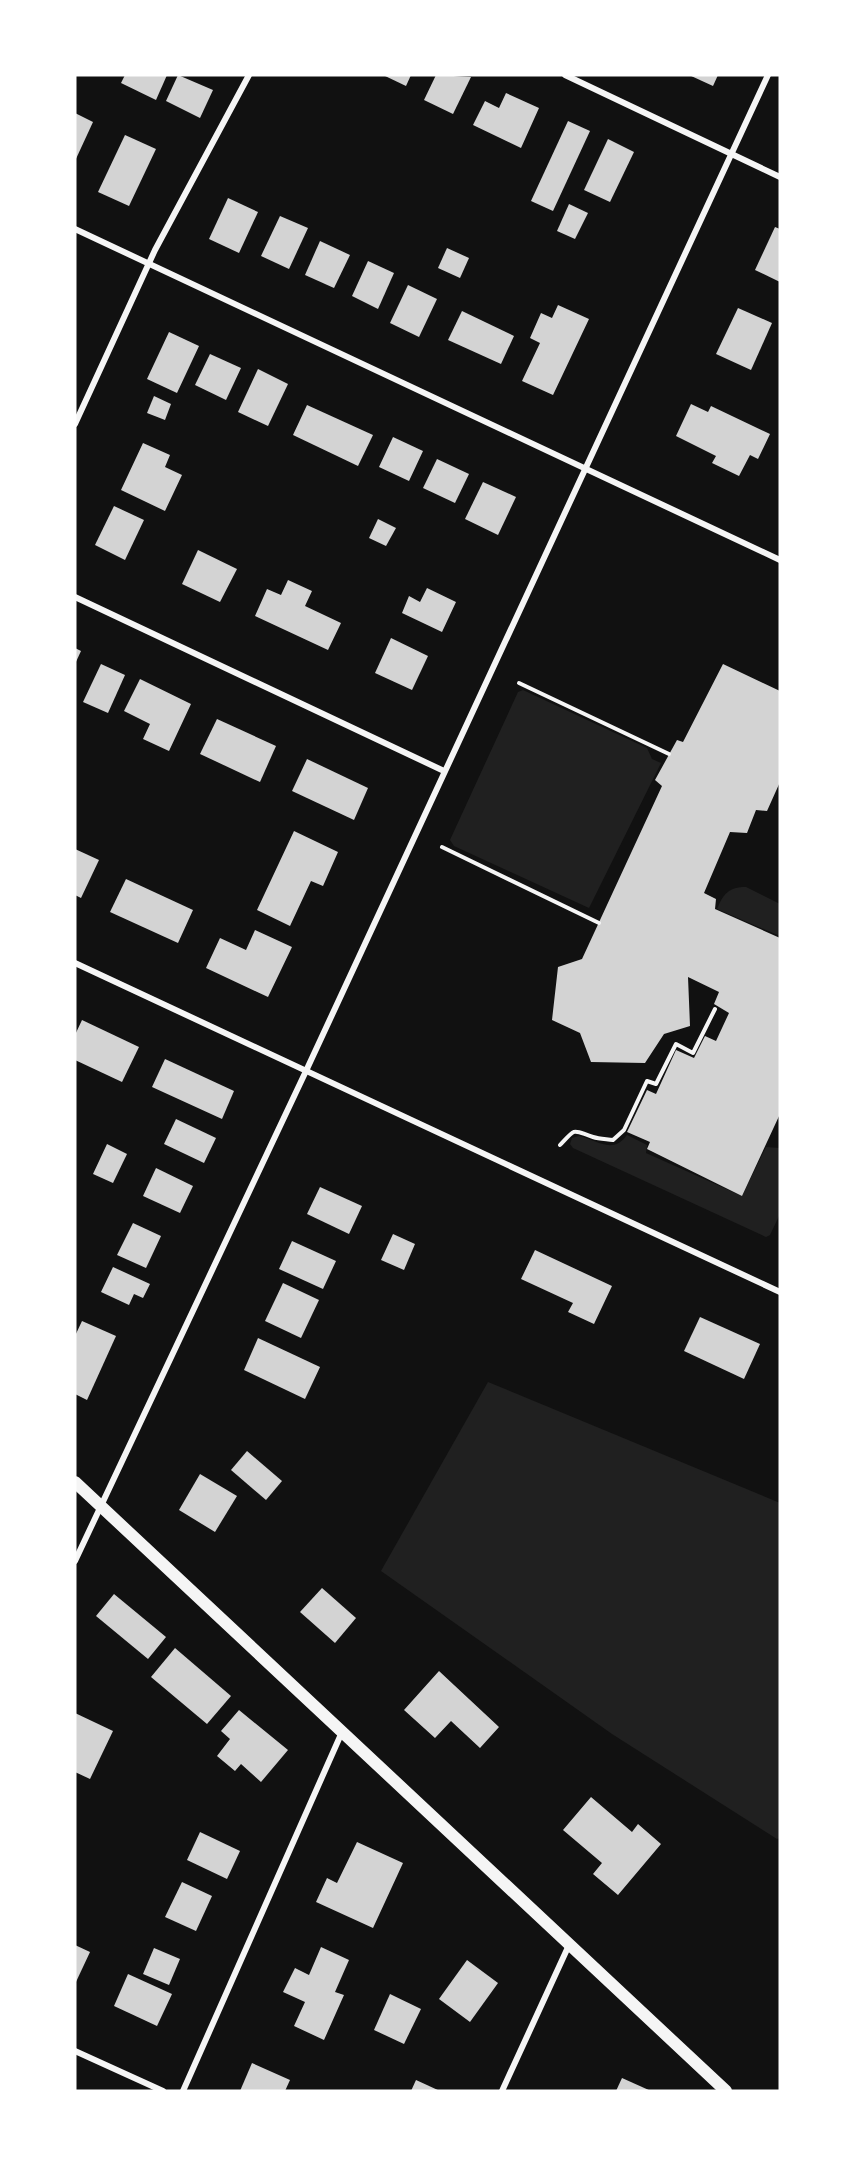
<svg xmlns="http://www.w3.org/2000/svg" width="855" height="2166" viewBox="0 0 855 2166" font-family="Roboto,sans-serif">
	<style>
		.green { fill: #202020 }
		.building { fill: #d3d3d3 }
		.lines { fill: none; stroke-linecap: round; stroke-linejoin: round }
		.path { stroke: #f5f5f5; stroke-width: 4 }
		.minor { stroke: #f5f5f5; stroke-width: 6 }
		.secondary { stroke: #f5f5f5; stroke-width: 12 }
	</style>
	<rect width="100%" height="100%" fill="#111"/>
	<g class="green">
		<polygon points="523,690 647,748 652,759 661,763 589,908 454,846 450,840 518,692"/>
		<path d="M746,887L780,904V936L717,909C723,894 729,887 746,887Z"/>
		<path d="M627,1135L647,1145L646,1153L742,1196L766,1147L780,1148V1214L770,1235L766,1237L573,1148L570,1144L572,1138L579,1136C597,1140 613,1155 627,1135Z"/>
		<polygon points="488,1382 780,1503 780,1838 777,1839 612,1734 381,1571"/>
	</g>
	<g class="building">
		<polygon points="125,75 167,75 156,100 121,83"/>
		<polygon points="178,75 213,90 200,118 166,101"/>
		<polygon points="383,75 411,75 406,86"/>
		<polygon points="436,75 471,77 453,114 424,100"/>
		<polygon points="689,75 718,75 713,86"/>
		<polygon points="506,93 539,108 521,148 473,125 485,101 499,108"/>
		<polygon points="75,113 93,122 75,161"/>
		<polygon points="568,121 590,131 553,211 531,201"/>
		<polygon points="125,135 156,149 129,206 98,192"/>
		<polygon points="608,139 634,152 610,202 584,190"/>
		<polygon points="228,198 258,212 239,253 209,239"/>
		<polygon points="569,204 588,213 575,239 557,231"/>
		<polygon points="280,216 308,228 289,269 261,256"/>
		<polygon points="775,227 780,229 780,282 755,270"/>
		<polygon points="320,241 350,255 334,288 305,275"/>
		<polygon points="447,248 469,258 460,278 438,268"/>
		<polygon points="368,261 394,273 378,309 352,296"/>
		<polygon points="408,285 437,299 419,337 390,323"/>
		<polygon points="558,305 589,319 553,395 522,381 540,343 530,338 541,313 552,318"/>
		<polygon points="738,308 772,323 751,370 716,354"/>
		<polygon points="462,311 514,336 501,364 448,340"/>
		<polygon points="169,332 199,346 177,393 147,379"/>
		<polygon points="210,354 241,368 226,400 195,385"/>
		<polygon points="258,369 288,384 268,426 238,412"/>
		<polygon points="154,396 171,404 165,420 147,413"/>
		<polygon points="691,404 708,412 711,406 770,434 758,459 750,455 739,476 712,463 716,456 676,436"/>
		<polygon points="307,405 373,435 358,466 293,435"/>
		<polygon points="393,437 423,451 409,481 379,467"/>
		<polygon points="143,443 170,455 165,467 182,475 165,511 121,490"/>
		<polygon points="437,459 469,474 455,503 423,488"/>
		<polygon points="483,482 516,497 498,535 465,519"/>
		<polygon points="114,506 144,520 125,560 95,545"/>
		<polygon points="378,519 396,528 386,546 369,538"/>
		<polygon points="198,550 237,569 220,602 182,584"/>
		<polygon points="288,580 312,591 305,606 341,623 328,650 255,616 267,589 281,595"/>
		<polygon points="427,588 456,602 442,632 402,613 409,596 420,602"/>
		<polygon points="391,638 428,656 412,690 375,673"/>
		<polygon points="75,648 81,651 75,664"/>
		<polygon points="101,664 125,675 108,713 83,702"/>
		<polygon points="723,664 780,691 780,782 767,811 756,810 747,833 730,832 704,893 716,899 715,909 780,938 780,1114 742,1196 647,1149 650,1142 627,1132 647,1090 656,1094 676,1050 694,1058 705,1036 716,1041 729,1013 714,1004 719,992 688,977 690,1026 664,1034 645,1063 591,1062 580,1033 552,1020 558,967 582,959 662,786 655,780 677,740 683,742"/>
		<polygon points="140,679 191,704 169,751 143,739 150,724 124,711"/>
		<polygon points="217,719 276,746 260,782 200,754"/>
		<polygon points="307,759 368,788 354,820 292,791"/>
		<polygon points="294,831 338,852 323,886 311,881 290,926 257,910"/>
		<polygon points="75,849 99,860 81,898 75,895"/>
		<polygon points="126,879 193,910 178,943 110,912"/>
		<polygon points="255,930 292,947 268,997 206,968 220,938 246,950"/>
		<polygon points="82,1020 139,1047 122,1082 75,1060 75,1035"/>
		<polygon points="165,1059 234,1091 222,1119 152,1087"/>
		<polygon points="176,1119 216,1138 204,1163 164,1144"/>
		<polygon points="107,1144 127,1154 113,1183 93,1174"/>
		<polygon points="156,1168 193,1186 180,1213 143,1196"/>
		<polygon points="320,1187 362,1206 349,1234 307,1214"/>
		<polygon points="133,1223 161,1236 146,1268 117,1255"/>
		<polygon points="393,1234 415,1244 404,1270 381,1260"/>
		<polygon points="292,1241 336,1261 323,1289 279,1269"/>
		<polygon points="535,1250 612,1286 594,1324 568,1312 573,1303 521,1279"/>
		<polygon points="113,1267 150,1284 143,1298 134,1294 129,1305 101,1292"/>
		<polygon points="283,1283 319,1300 301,1338 265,1321"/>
		<polygon points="700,1317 760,1344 744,1379 684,1351"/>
		<polygon points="82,1321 116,1336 87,1400 75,1394 75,1336"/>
		<polygon points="258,1338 320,1367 305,1399 244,1370"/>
		<polygon points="247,1451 282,1481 266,1500 231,1470"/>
		<polygon points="200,1474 237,1496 215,1532 179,1510"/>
		<polygon points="322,1588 356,1618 335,1643 300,1612"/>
		<polygon points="114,1594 166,1637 148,1659 96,1616"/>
		<polygon points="175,1648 231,1696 207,1724 151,1677"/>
		<polygon points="439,1671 499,1727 480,1748 451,1721 435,1738 404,1710"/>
		<polygon points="239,1710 288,1750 261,1782 241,1764 235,1771 217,1756 230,1739 221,1731"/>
		<polygon points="75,1713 113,1731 90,1779 75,1772"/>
		<polygon points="591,1797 632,1832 638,1824 661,1844 618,1895 593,1874 602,1863 563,1830"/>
		<polygon points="200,1832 240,1851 227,1879 187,1860"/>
		<polygon points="357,1842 403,1863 373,1928 316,1902 327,1878 337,1883"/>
		<polygon points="182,1882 212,1896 196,1931 165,1917"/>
		<polygon points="75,1945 90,1952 75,1984"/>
		<polygon points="321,1947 349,1960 335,1992 344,1995 324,2040 294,2026 305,2002 283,1992 295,1968 309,1975"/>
		<polygon points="154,1948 180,1959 169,1985 143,1974"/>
		<polygon points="467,1960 498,1983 470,2022 439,1999"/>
		<polygon points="128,1974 172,1994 157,2026 114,2006"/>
		<polygon points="390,1994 421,2009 404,2044 374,2030"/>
		<polygon points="252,2063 290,2080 285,2091 240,2091"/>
		<polygon points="622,2078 651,2091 616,2091"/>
		<polygon points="416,2080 440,2091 411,2091"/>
	</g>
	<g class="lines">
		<g class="path">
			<polyline points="519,683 669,754"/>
			<polyline points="442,847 599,923"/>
			<path d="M560,1145C577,1127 572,1130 593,1137C599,1139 606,1139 613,1140L624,1130L647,1081L656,1084L676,1044L693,1053L715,1009"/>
		</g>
		<g class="minor">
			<polyline points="565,75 780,177"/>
			<polyline points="75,229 780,560"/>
			<polyline points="75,424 155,250 249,75"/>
			<polyline points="75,597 444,771"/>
			<polyline points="75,963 780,1292"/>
			<polyline points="75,1561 306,1071 768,75"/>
			<polyline points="75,2051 163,2091"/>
			<polyline points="183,2091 342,1732"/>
			<polyline points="502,2091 569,1945"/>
		</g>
		<polyline class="secondary" points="75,1482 726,2091"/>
	</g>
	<rect width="855" height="2166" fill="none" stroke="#ffffff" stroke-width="153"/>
</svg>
